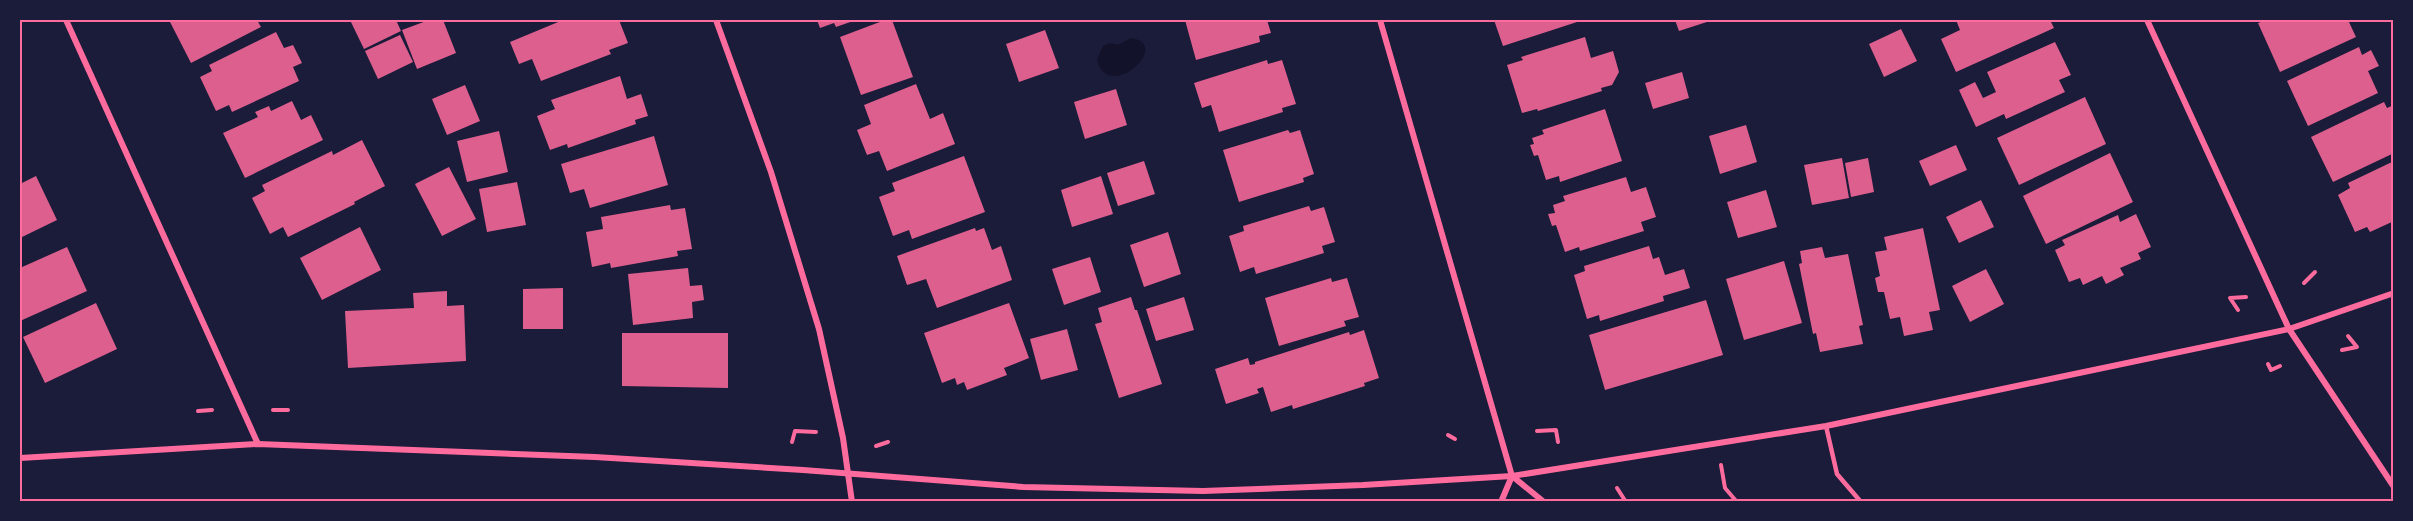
<svg xmlns="http://www.w3.org/2000/svg" width="2413" height="521" viewBox="0 0 2413 521" font-family="'Exo 2',sans-serif">
	<style>
		.water { fill: #12122b }
		.building { fill: #dd5f8e }
		.lines { fill: none; stroke-linecap: round; stroke-linejoin: round }
		.path { stroke: #ff6b9d; stroke-width: 4 }
		.service { stroke: #ff6b9d; stroke-width: 4.5 }
		.minor { stroke: #ff6b9d; stroke-width: 6 }
		.neatline { fill: none; stroke: #ff6b9d; stroke-width: 2 }
	</style>
	<rect width="100%" height="100%" fill="#1b1b3a"/>
	<path class="water" d="M1131,38C1174,44 1108,104 1097,60L1103,46L1110,43L1118,45Z"/>
	<g class="building">
		<polygon points="169,20 257,20 261,27 191,63"/>
		<polygon points="350,20 396,20 401,31 364,49"/>
		<polygon points="429,20 443,20 456,53 417,69 402,30"/>
		<polygon points="563,20 619,20 628,43 609,50 611,54 541,81 532,59 519,64 510,42"/>
		<polygon points="817,20 856,20 836,27 834,23 820,28"/>
		<polygon points="885,20 892,20 913,77 861,95 840,37"/>
		<polygon points="1185,20 1267,20 1271,33 1259,36 1260,42 1196,60"/>
		<polygon points="1494,20 1576,20 1577,22 1503,46"/>
		<polygon points="1675,20 1713,20 1679,31"/>
		<polygon points="1956,20 2050,20 2054,28 1956,72 1941,39 1960,30"/>
		<polygon points="2267,20 2348,20 2356,37 2280,72 2258,23"/>
		<polygon points="1901,29 1917,61 1884,77 1869,44"/>
		<polygon points="1045,30 1059,68 1019,82 1006,44"/>
		<polygon points="276,32 284,48 293,45 302,63 293,67 299,81 232,112 229,105 216,111 200,77 212,71 209,65"/>
		<polygon points="400,35 413,62 378,79 365,51"/>
		<polygon points="1585,37 1591,58 1613,51 1619,72 1612,85 1601,88 1602,91 1538,111 1537,109 1522,113 1507,65 1523,60 1521,57"/>
		<polygon points="2055,42 2071,75 2059,80 2065,92 2006,119 2004,114 1976,127 1959,90 1975,82 1983,98 1996,92 1987,72"/>
		<polygon points="2359,47 2362,55 2371,50 2379,66 2368,71 2378,93 2308,126 2287,81"/>
		<polygon points="1267,60 1268,64 1282,60 1296,104 1282,108 1283,112 1219,132 1211,105 1202,108 1194,83"/>
		<polygon points="1682,72 1689,98 1653,109 1645,83"/>
		<polygon points="620,76 627,99 641,94 648,116 635,120 636,124 568,148 567,144 550,150 537,116 555,109 551,100"/>
		<polygon points="916,84 930,119 943,113 955,144 887,171 879,151 867,155 857,130 871,124 864,105"/>
		<polygon points="465,85 480,121 447,135 432,99"/>
		<polygon points="1116,89 1127,125 1085,139 1074,102"/>
		<polygon points="2085,97 2106,144 2019,185 1997,138"/>
		<polygon points="292,101 301,120 311,115 323,140 245,178 223,133 258,117 255,112 269,106 271,111"/>
		<polygon points="2384,102 2387,108 2394,105 2394,153 2333,182 2311,137"/>
		<polygon points="1605,109 1622,161 1560,182 1559,176 1546,180 1538,155 1534,156 1530,145 1534,144 1532,138 1544,134 1542,130"/>
		<polygon points="1746,125 1757,162 1720,174 1709,136"/>
		<polygon points="1288,130 1290,133 1300,130 1314,174 1303,178 1304,182 1239,202 1223,150"/>
		<polygon points="499,131 508,172 467,182 457,141"/>
		<polygon points="654,136 668,185 590,208 584,189 570,193 561,164"/>
		<polygon points="362,140 385,186 354,202 355,204 288,237 283,227 270,234 252,198 265,191 262,185 332,151 333,155"/>
		<polygon points="1956,145 1967,170 1930,186 1919,161"/>
		<polygon points="2110,153 2133,202 2046,244 2023,196"/>
		<polygon points="964,156 985,212 912,239 909,230 893,236 879,197 895,191 892,183"/>
		<polygon points="1842,158 1849,198 1812,205 1804,165"/>
		<polygon points="1868,158 1874,192 1851,197 1845,163"/>
		<polygon points="1144,161 1155,194 1118,206 1107,173"/>
		<polygon points="2394,161 2394,221 2370,232 2367,227 2355,232 2338,195 2350,188 2348,183"/>
		<polygon points="449,167 476,219 442,236 415,184"/>
		<polygon points="36,176 57,220 20,238 20,184"/>
		<polygon points="1101,176 1113,214 1072,227 1061,190"/>
		<polygon points="1626,177 1631,192 1646,187 1656,217 1641,222 1644,231 1580,251 1579,247 1565,252 1556,225 1552,226 1548,214 1555,213 1553,205 1565,201 1563,196"/>
		<polygon points="517,182 526,225 487,232 479,189"/>
		<polygon points="1766,190 1777,227 1738,238 1727,202"/>
		<polygon points="1981,200 1994,227 1959,243 1946,217"/>
		<polygon points="670,205 671,210 685,208 692,249 677,251 678,256 611,268 610,263 592,267 586,232 603,229 601,217"/>
		<polygon points="1309,206 1311,211 1324,207 1335,242 1322,246 1324,253 1256,274 1254,267 1240,272 1229,236 1244,231 1243,226"/>
		<polygon points="2136,214 2151,247 2138,253 2141,259 2120,268 2124,275 2106,284 2102,276 2083,285 2080,278 2069,282 2055,250 2065,245 2062,240 2118,215 2120,222"/>
		<polygon points="360,227 381,270 322,300 300,258"/>
		<polygon points="975,228 976,231 984,228 992,250 1001,246 1012,280 937,308 926,279 907,285 897,256"/>
		<polygon points="1923,228 1940,310 1929,312 1933,330 1904,336 1900,317 1890,319 1884,292 1878,292 1875,278 1880,276 1875,252 1887,250 1884,237"/>
		<polygon points="1168,232 1181,274 1144,287 1130,245"/>
		<polygon points="1649,246 1653,259 1659,257 1665,275 1684,269 1690,288 1663,296 1664,301 1600,321 1599,315 1587,319 1574,275 1585,271 1584,266"/>
		<polygon points="67,247 87,291 20,321 20,268"/>
		<polygon points="1822,247 1825,258 1848,254 1863,325 1859,326 1863,344 1820,352 1816,333 1813,334 1799,264 1802,263 1800,251"/>
		<polygon points="1090,257 1101,292 1064,305 1052,269"/>
		<polygon points="1784,261 1802,323 1744,340 1726,279"/>
		<polygon points="688,268 690,286 702,285 704,300 692,302 693,318 633,325 628,274"/>
		<polygon points="1986,269 2004,304 1970,322 1952,286"/>
		<polygon points="1331,278 1332,282 1347,278 1359,317 1344,321 1346,326 1279,346 1265,298"/>
		<polygon points="563,288 563,329 523,329 523,289"/>
		<polygon points="447,291 447,306 464,305 466,361 348,368 345,311 414,308 413,293"/>
		<polygon points="1131,297 1135,310 1137,310 1162,384 1119,398 1095,324 1102,322 1098,308"/>
		<polygon points="1184,297 1194,330 1156,341 1146,309"/>
		<polygon points="1706,300 1723,355 1605,390 1589,335"/>
		<polygon points="96,303 117,349 45,383 23,337"/>
		<polygon points="1009,303 1029,358 1004,368 1007,375 967,390 964,382 957,385 955,378 942,383 924,333"/>
		<polygon points="1067,329 1078,370 1041,380 1030,339"/>
		<polygon points="1364,330 1379,378 1364,383 1365,386 1293,409 1292,405 1271,412 1263,387 1257,389 1259,393 1226,404 1215,369 1248,358 1250,365 1255,364 1255,362 1349,332 1350,335"/>
		<polygon points="622,333 728,333 728,388 622,386"/>
	</g>
	<g class="lines">
		<g class="path">
			<polyline points="2304,283 2315,272"/>
			<polyline points="2238,310 2230,298 2246,297"/>
			<polyline points="2342,350 2357,347 2348,336"/>
			<polyline points="2268,364 2271,370 2280,366"/>
			<polyline points="273,410 288,410"/>
			<polyline points="198,411 212,410"/>
			<polyline points="1537,431 1556,430 1558,442"/>
			<polyline points="1448,435 1455,439"/>
			<polyline points="792,442 795,431 816,432"/>
			<polyline points="876,446 888,442"/>
			<polyline points="1721,465 1725,488 1737,502"/>
			<polyline points="1617,488 1626,502"/>
		</g>
		<polyline class="service" points="1826,426 1837,474 1861,502"/>
		<g class="minor">
			<polyline points="66,20 258,444"/>
			<polyline points="716,20 771,172 819,329 843,438 852,502"/>
			<polyline points="1380,20 1512,476 1501,502"/>
			<polyline points="2147,20 2289,329 2394,487"/>
			<polyline points="20,458 258,444 595,457 803,470 1023,487 1203,491 1363,485 1512,476 1826,426 2289,329 2394,293"/>
			<polyline points="1512,476 1544,502"/>
		</g>
	</g>
	<rect width="2413" height="521" fill="none" stroke="#1b1b3a" stroke-width="42"/>
	<rect x="21" y="21" width="2371" height="479" class="neatline"/>
</svg>
